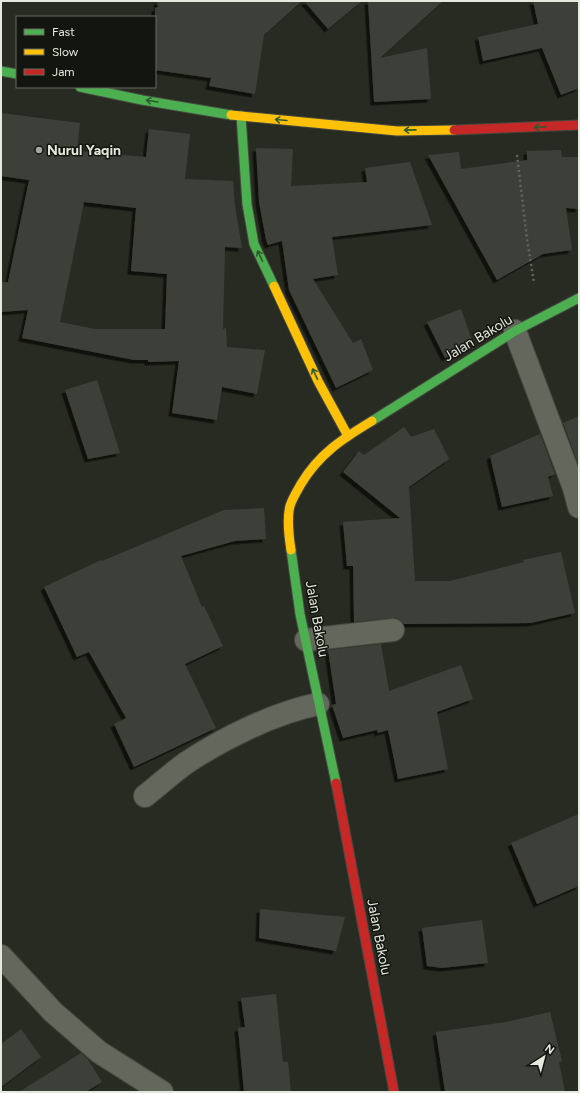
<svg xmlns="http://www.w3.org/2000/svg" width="580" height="1093" viewBox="0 0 580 1093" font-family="Figtree,sans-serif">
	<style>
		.building { fill: #3d4038; fill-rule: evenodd; filter: url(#shadow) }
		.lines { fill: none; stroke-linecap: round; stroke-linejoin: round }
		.street-casing { stroke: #454940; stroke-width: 24 }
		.fast-casing { stroke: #454940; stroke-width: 11 }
		.slow-casing { stroke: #454940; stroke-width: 11 }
		.jam-casing { stroke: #454940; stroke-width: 11 }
		.path { stroke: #63665c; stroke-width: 2.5; stroke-dasharray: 2 3; stroke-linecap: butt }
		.street { stroke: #64675c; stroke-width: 22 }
		.fast { stroke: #4caf50; stroke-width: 9 }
		.slow { stroke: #ffc107; stroke-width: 9 }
		.jam { stroke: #c62828; stroke-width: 9 }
		.oneway { stroke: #2d5b2c }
		.poi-dot { fill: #a2a69b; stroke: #13160e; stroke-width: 1.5 }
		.labels { text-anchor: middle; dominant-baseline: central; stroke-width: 3; stroke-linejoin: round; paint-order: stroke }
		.poi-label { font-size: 14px; font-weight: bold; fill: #e4e9dd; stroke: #13160e; text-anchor: start }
		.street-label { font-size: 14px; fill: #e4e9dd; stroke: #13160e }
	</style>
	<defs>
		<filter id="shadow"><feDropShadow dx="-3.5" dy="3.5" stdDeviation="0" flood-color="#0009"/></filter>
	</defs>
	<rect width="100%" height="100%" fill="#282b21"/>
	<g class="building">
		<polygon points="157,1 302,1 264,35 255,94 209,86 211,78 155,70 155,8 158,7"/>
		<polygon points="304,1 362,1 328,29"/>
		<polygon points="368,1 443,1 380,58 427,48 431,99 374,102"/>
		<polygon points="533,1 579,1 579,88 561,95 542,48 483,61 478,37 538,24"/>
		<path d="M1,113L80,123L77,151L146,157L149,129L190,134L185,179L233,181L235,206L242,248L225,247L223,329L226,328L227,347L265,350L257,394L222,387L217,420L172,413L179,361L148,362V360H134L22,338L28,310L1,312V282H8L29,180L1,176ZM84,202L136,208L131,271L167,274L165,329H95L60,322Z"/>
		<polygon points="256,148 293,149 291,186 367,182 365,168 410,162 432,225 332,237 338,275 313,279 353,343 361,339 373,370 336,388 289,290 282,241 268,245 266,240 259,202"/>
		<polygon points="561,150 562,157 579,157 579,209 566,208 572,250 543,254 497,280 428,155 459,152 461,169 527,160 527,151"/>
		<polygon points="461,309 473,343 445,358 427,322"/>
		<polygon points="97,380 120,453 88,459 65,390"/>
		<polygon points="579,416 579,463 578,464 563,423"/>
		<polygon points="404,427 411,437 434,429 449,459 409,487 415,581 450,581 524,562 523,560 561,552 575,613 531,623 404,624 398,619 392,618 354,622 353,566 347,566 343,522 400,518 343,472 359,451 364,455"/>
		<polygon points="540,434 555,474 548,477 553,496 502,507 490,456"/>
		<polygon points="264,508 266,539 235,541 181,556 202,607 204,606 223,646 185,664 216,728 134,767 114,724 126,718 89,652 77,657 44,587 101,560 102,561 224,510"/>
		<polygon points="381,644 389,691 461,665 473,699 437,712 448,769 398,779 388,730 378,733 377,730 343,738 332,705 336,704 328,650"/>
		<polygon points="579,814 579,886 537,904 511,843"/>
		<polygon points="260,909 345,917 336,951 259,938"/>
		<polygon points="482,920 488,963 442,968 427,966 422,928"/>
		<polygon points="276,994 283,1062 288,1062 291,1092 244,1092 238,1028 245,1027 241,998"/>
		<polygon points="550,1012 562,1061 559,1062 565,1092 445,1092 436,1032 506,1022"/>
		<polygon points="21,1029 41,1057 1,1087 1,1044"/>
		<polygon points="81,1053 87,1058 102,1082 86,1092 19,1092"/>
	</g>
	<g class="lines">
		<defs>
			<g id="street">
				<polyline points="515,331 574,488 579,488"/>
				<polyline points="574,488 579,507"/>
				<polyline points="306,640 393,630"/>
				<path d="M145,796C159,785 172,773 186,763C224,738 274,713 318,704"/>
				<polyline points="1,956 53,1012 99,1052 162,1092"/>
			</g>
			<g id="fast">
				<polyline points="1,71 17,74"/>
				<polyline points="80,87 142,100 231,115"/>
				<polyline points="241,116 247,204 254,244 274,286"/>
				<polyline points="372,421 515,331 579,298"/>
				<polyline points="291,550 300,614 336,783"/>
			</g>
			<g id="slow">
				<polyline points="231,115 397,131 454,130"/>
				<polyline points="274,286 318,381 348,436"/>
				<path d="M291,550C289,538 287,517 290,506C292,499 297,491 301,484C319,454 342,439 372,421"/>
			</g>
			<g id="jam">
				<polyline points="454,130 579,125"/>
				<polyline points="336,783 394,1092"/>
			</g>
		</defs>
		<use href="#street" class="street-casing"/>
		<use href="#fast" class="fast-casing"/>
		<use href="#slow" class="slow-casing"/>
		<use href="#jam" class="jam-casing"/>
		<polyline class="path" points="517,155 527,239 534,283"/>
		<use href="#street" class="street"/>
		<use href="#fast" class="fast"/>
		<use href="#slow" class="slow"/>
		<use href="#jam" class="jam"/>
	</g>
	<defs><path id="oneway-shaft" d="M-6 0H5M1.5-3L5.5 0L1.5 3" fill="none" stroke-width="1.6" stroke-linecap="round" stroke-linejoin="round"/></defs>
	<g class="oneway">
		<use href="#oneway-shaft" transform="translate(152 101) rotate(-171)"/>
		<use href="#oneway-shaft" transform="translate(281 120) rotate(-175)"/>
		<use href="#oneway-shaft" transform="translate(540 127) rotate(177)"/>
		<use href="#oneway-shaft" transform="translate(410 130) rotate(179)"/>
		<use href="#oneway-shaft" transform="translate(260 256) rotate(-115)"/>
		<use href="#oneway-shaft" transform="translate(315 374) rotate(-115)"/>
	</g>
	<circle class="poi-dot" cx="39" cy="150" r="4"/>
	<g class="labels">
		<g class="poi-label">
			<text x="47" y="150">Nurul Yaqin</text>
		</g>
		<g class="street-label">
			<text transform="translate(478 338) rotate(-31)">Jalan Bakolu</text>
			<text transform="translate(317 619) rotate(80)">Jalan Bakolu</text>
			<text transform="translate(379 937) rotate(79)">Jalan Bakolu</text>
		</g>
	</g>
	<rect width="580" height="1093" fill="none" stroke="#e4e9dd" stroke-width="4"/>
	<rect x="16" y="16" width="140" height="72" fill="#13160e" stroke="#676a61"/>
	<rect x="24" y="29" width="20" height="6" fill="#4caf50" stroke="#676a61"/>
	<text x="52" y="36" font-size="12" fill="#e4e9dd">Fast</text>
	<rect x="24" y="49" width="20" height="6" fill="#ffc107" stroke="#676a61"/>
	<text x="52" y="56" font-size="12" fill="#e4e9dd">Slow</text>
	<rect x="24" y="69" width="20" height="6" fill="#c62828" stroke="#676a61"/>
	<text x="52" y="76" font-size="12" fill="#e4e9dd">Jam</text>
	<g transform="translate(544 1057) rotate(36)" stroke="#13160e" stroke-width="3" paint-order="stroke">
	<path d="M0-3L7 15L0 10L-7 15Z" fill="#e4e9dd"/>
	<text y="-6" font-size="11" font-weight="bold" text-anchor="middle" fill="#e4e9dd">N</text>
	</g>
</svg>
